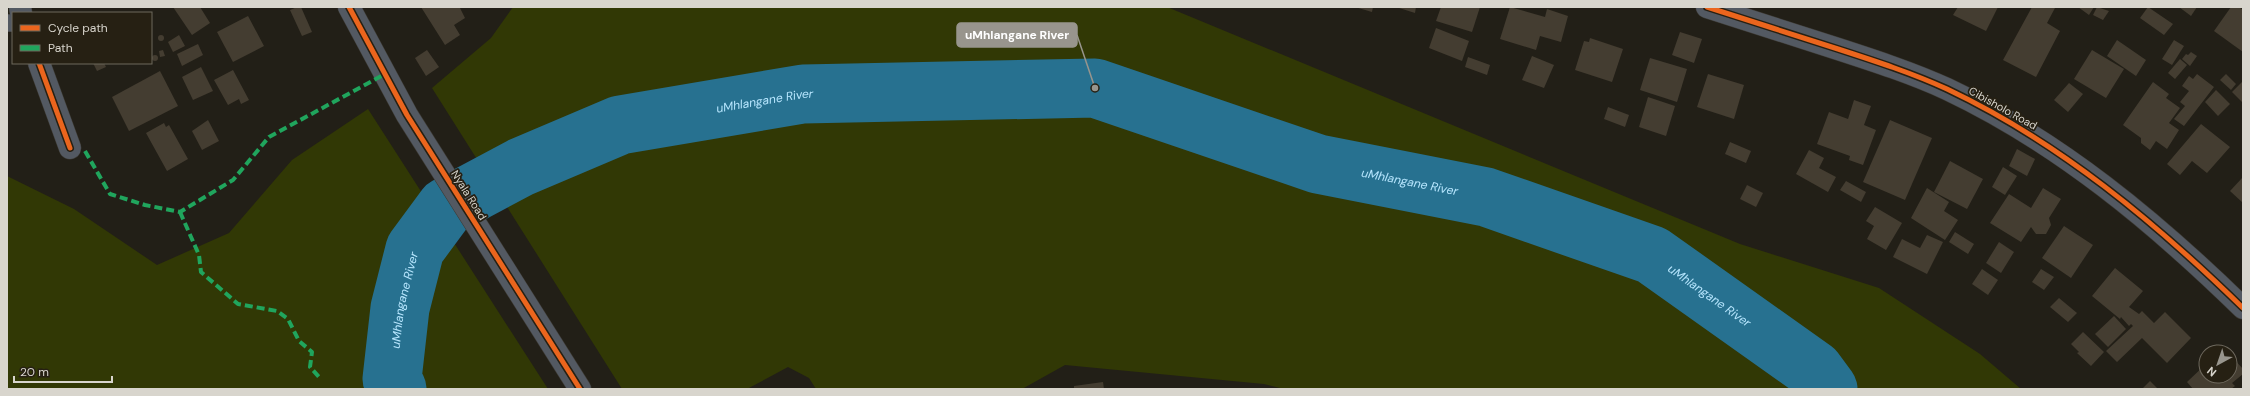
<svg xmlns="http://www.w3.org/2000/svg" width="2250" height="396" viewBox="0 0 2250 396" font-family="'DM Sans',sans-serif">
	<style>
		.green { fill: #313805 }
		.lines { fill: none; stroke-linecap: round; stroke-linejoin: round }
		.river { stroke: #277190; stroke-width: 59 }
		.building { fill: #443d31 }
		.service-casing { stroke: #3e3b35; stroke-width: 18 }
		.minor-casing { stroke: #3e3b35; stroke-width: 23 }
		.tertiary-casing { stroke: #3e3b35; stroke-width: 23 }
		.service { stroke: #535962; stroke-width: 17 }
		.minor { stroke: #535962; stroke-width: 22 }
		.tertiary { stroke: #535962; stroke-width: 22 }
		.quiet { stroke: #20a55d; stroke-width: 4; stroke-dasharray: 8 4; stroke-linecap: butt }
		.cycleway-casing { stroke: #262013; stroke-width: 8 }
		.cycleway { stroke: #eb651d; stroke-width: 5 }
		.labels { text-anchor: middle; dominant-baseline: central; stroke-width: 3.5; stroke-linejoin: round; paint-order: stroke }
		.street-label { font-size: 11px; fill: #d8d5cd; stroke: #262013 }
		.water-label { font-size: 12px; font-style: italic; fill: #b7e6fe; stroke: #262013 }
		.leader { fill: none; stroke: #98958d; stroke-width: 1.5 }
		.callout-dot { fill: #98958d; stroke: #262013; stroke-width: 1.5 }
		.callout { fill: #98958d; stroke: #98958d; stroke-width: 1.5 }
		.callout-label { font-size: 12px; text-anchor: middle; font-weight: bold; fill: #fff }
	</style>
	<rect width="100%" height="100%" fill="#221f17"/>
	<g class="green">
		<polygon points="513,7 1167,7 1740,244 1879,288 1980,354 2021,389 1284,389 1264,384 1065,365 1022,389 816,389 809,378 788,367 747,389 622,389 432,88 491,38"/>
		<polygon points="368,109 548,389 7,389 7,176 74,209 157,265 229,233 292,160"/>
	</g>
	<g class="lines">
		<path class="river" id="s1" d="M397,389L392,379L400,308L415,249L446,207L521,167L620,125L803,94L1095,88L1318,164L1486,197L1652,255L1814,370L1828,389"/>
	</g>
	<g class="building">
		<polygon points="173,7 200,7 210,23 192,35"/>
		<polygon points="297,7 301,7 312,32 302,36 290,10"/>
		<polygon points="421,7 462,7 460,8 465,18 454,25 460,35 445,45"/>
		<polygon points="1355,7 1373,7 1372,12"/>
		<polygon points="1396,7 1416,7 1415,13"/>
		<polygon points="1441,7 1480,7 1472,32 1436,21"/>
		<polygon points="1510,7 1545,17 1547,9 1568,16 1561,42 1540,36 1536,50 1500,39"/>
		<polygon points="1958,7 1998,7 1986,31 1953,15"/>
		<polygon points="2032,7 2055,8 2047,23 2060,31 2036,77 2003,60"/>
		<polygon points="2078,7 2094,7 2089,15"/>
		<polygon points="2097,7 2109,11 2103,20 2093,15"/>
		<polygon points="2148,7 2173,24 2164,35 2140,18"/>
		<polygon points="2179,7 2197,7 2191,16"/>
		<polygon points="2231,7 2239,7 2243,10 2243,52 2214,31"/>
		<polygon points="248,16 264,46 233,62 217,32"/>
		<polygon points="1436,28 1469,41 1462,61 1429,48"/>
		<polygon points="1680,32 1702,39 1694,63 1672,55"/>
		<circle cx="161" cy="38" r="3"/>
		<polygon points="179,35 185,46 173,52 168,42"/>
		<polygon points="1590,38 1623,49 1612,82 1575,70 1584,41 1589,42"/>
		<polygon points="2117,40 2146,60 2136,76 2107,56"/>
		<polygon points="2174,40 2184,46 2172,65 2162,59"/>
		<polygon points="198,44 203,55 182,66 177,54"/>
		<polygon points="163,50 165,56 160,57 159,51"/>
		<polygon points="427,50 439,67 426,76 415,58"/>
		<polygon points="2092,50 2124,69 2106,98 2074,79"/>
		<polygon points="2191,52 2197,56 2190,66 2182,59 2186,54 2188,55"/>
		<circle cx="155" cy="58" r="3"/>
		<polygon points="1532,56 1554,65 1544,88 1522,80"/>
		<polygon points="1468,57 1490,65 1487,75 1465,67"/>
		<polygon points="1650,58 1687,69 1677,102 1640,90"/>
		<polygon points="2180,59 2187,65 2175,79 2168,73"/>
		<polygon points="93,63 104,63 106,67 97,71"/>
		<polygon points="201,67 213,91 193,100 182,77"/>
		<polygon points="233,70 249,100 241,104 239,99 228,105 214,80"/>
		<polygon points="160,71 178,106 129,131 112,97"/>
		<polygon points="1708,74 1744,85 1734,119 1697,107"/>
		<polygon points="2197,74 2214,87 2184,126 2174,119 2185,106 2180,102 2189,91 2182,86 2189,76 2193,79"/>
		<polygon points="2226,74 2236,84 2231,90 2220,80"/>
		<polygon points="2243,81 2243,103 2232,92"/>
		<polygon points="2153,82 2169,94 2166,98 2180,108 2169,123 2179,130 2167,149 2156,141 2150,150 2141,143 2141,138 2123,125"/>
		<polygon points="2069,83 2083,94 2068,112 2054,100"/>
		<polygon points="2216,90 2230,104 2218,116 2205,102"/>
		<polygon points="1648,97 1675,106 1666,136 1639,127"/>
		<polygon points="1854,100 1871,106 1864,125 1876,130 1863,165 1849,160 1850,156 1817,144 1829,112 1848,119"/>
		<polygon points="1608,107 1629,115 1625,127 1604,119"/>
		<polygon points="208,120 219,141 202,150 192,131"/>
		<polygon points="1890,120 1932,138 1905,200 1863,182"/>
		<polygon points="164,123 166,127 169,125 188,159 167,171 146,133"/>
		<polygon points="2201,124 2230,147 2207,173 2192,161 2180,175 2167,164"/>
		<polygon points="1730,142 1751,151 1746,163 1725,154"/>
		<polygon points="2017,149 2035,159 2027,176 2009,166"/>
		<polygon points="1809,150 1824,158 1819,168 1836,177 1828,192 1796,174"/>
		<polygon points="1950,161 1983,179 1967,209 1934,192"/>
		<polygon points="2003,167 2017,176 2005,195 1992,187"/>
		<polygon points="2243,177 2243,203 2230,191"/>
		<polygon points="1846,181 1866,192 1861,202 1840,190"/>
		<polygon points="1747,185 1763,193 1756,207 1740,199"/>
		<polygon points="1927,188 1949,202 1944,211 1958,220 1945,240 1911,218"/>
		<polygon points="2043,188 2061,199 2049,218 2051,225 2046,234 2036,234 2031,227 2021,242 1990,223 2009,194 2031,208"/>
		<polygon points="1875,207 1902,223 1886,250 1867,239 1874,226 1866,221"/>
		<polygon points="2064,226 2093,245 2071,278 2042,258"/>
		<polygon points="1955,232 1974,244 1968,254 1949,242"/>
		<polygon points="1927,235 1943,242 1927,274 1893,257 1902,239 1920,248"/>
		<polygon points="1999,242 2014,252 2001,273 1986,263"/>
		<polygon points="2115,268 2143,291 2129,307 2139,314 2142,311 2154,323 2165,312 2191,338 2167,363 2142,338 2117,362 2106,351 2133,326 2131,324 2129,326 2121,317 2120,319 2092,296"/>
		<polygon points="1982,269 1998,280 1988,295 1972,284"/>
		<polygon points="2041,269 2054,277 2044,290 2032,282"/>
		<polygon points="2059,298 2077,313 2068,322 2050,307"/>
		<polygon points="2114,316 2126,329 2108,347 2095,334"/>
		<polygon points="2083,332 2104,352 2091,366 2077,353 2079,352 2071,344"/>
		<polygon points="2232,357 2243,369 2243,374 2232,383 2235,386 2231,389 2193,389 2187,382 2206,364 2206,376 2230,376 2230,359"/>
		<polygon points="2150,381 2158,389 2142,389"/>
		<polygon points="1103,382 1104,389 1074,389 1074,386"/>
	</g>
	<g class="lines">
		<defs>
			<polyline id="service" points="7,23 13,23"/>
			<g id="minor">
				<polyline points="20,7 21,13"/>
				<path d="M1707,7C1751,21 1794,35 1838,49C1875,61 1912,73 1947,89C2059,142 2155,222 2243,308"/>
				<polyline points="39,63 70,148"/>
			</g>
			<polyline id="tertiary" points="349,7 407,115 580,389"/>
		</defs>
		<use href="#service" class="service-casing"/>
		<use href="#minor" class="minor-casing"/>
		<use href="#tertiary" class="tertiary-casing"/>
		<use href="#service" class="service"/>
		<use href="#minor" class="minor"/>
		<use href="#tertiary" class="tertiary"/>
		<g class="quiet">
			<polyline points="85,151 110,194 145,205 180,212 233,180 269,137 385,74"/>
			<polyline points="180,212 199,255 201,272 238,304 277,311 288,319 299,341 312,352 310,367 319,377"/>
		</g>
		<defs>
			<g id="cycleway">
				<polyline points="349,7 407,115 580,389"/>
				<path d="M1707,7C1751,21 1794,35 1838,49C1875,61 1912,73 1947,89C2059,142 2155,222 2243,308"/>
				<polyline points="39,63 70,148"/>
			</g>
		</defs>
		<use href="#cycleway" class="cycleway-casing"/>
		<use href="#cycleway" class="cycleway"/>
	</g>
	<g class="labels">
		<g class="street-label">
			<text transform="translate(2003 108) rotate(29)">Cibisholo Road</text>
			<text transform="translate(469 195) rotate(58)">Nyala Road</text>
		</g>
		<g class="water-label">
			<text stroke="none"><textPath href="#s1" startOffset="535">uMhlangane River</textPath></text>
			<text stroke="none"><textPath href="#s1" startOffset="1195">uMhlangane River</textPath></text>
			<text stroke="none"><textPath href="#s1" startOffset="1519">uMhlangane River</textPath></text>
			<text stroke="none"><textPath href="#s1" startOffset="91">uMhlangane River</textPath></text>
		</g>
	</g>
	<path class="leader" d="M1095 88L1077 35"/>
	<circle class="callout-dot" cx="1095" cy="88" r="4"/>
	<rect class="callout" x="957" y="23" width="120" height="24" rx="4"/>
	<g class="callout-label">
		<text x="1017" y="39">uMhlangane River</text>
	</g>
	<rect width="2250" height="396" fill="none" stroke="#d8d5cd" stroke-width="16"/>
	<rect x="12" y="12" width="140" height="52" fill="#262013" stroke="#6d685d"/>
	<rect x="20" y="25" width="20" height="6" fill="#eb651d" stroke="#6d685d"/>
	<text x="48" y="32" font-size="12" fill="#d8d5cd">Cycle path</text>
	<rect x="20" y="45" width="20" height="6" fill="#20a55d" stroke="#6d685d"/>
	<text x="48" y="52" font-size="12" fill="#d8d5cd">Path</text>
	<g transform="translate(2218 364) rotate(220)"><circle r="19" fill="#262013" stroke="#6d685d"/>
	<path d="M0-3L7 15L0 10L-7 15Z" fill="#98958d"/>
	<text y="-6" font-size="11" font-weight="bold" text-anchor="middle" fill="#d8d5cd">N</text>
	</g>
	<path d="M14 376v6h98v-6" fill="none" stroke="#d8d5cd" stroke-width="2"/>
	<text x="20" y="376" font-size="12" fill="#d8d5cd" stroke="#262013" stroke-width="3" paint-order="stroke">20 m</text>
</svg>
